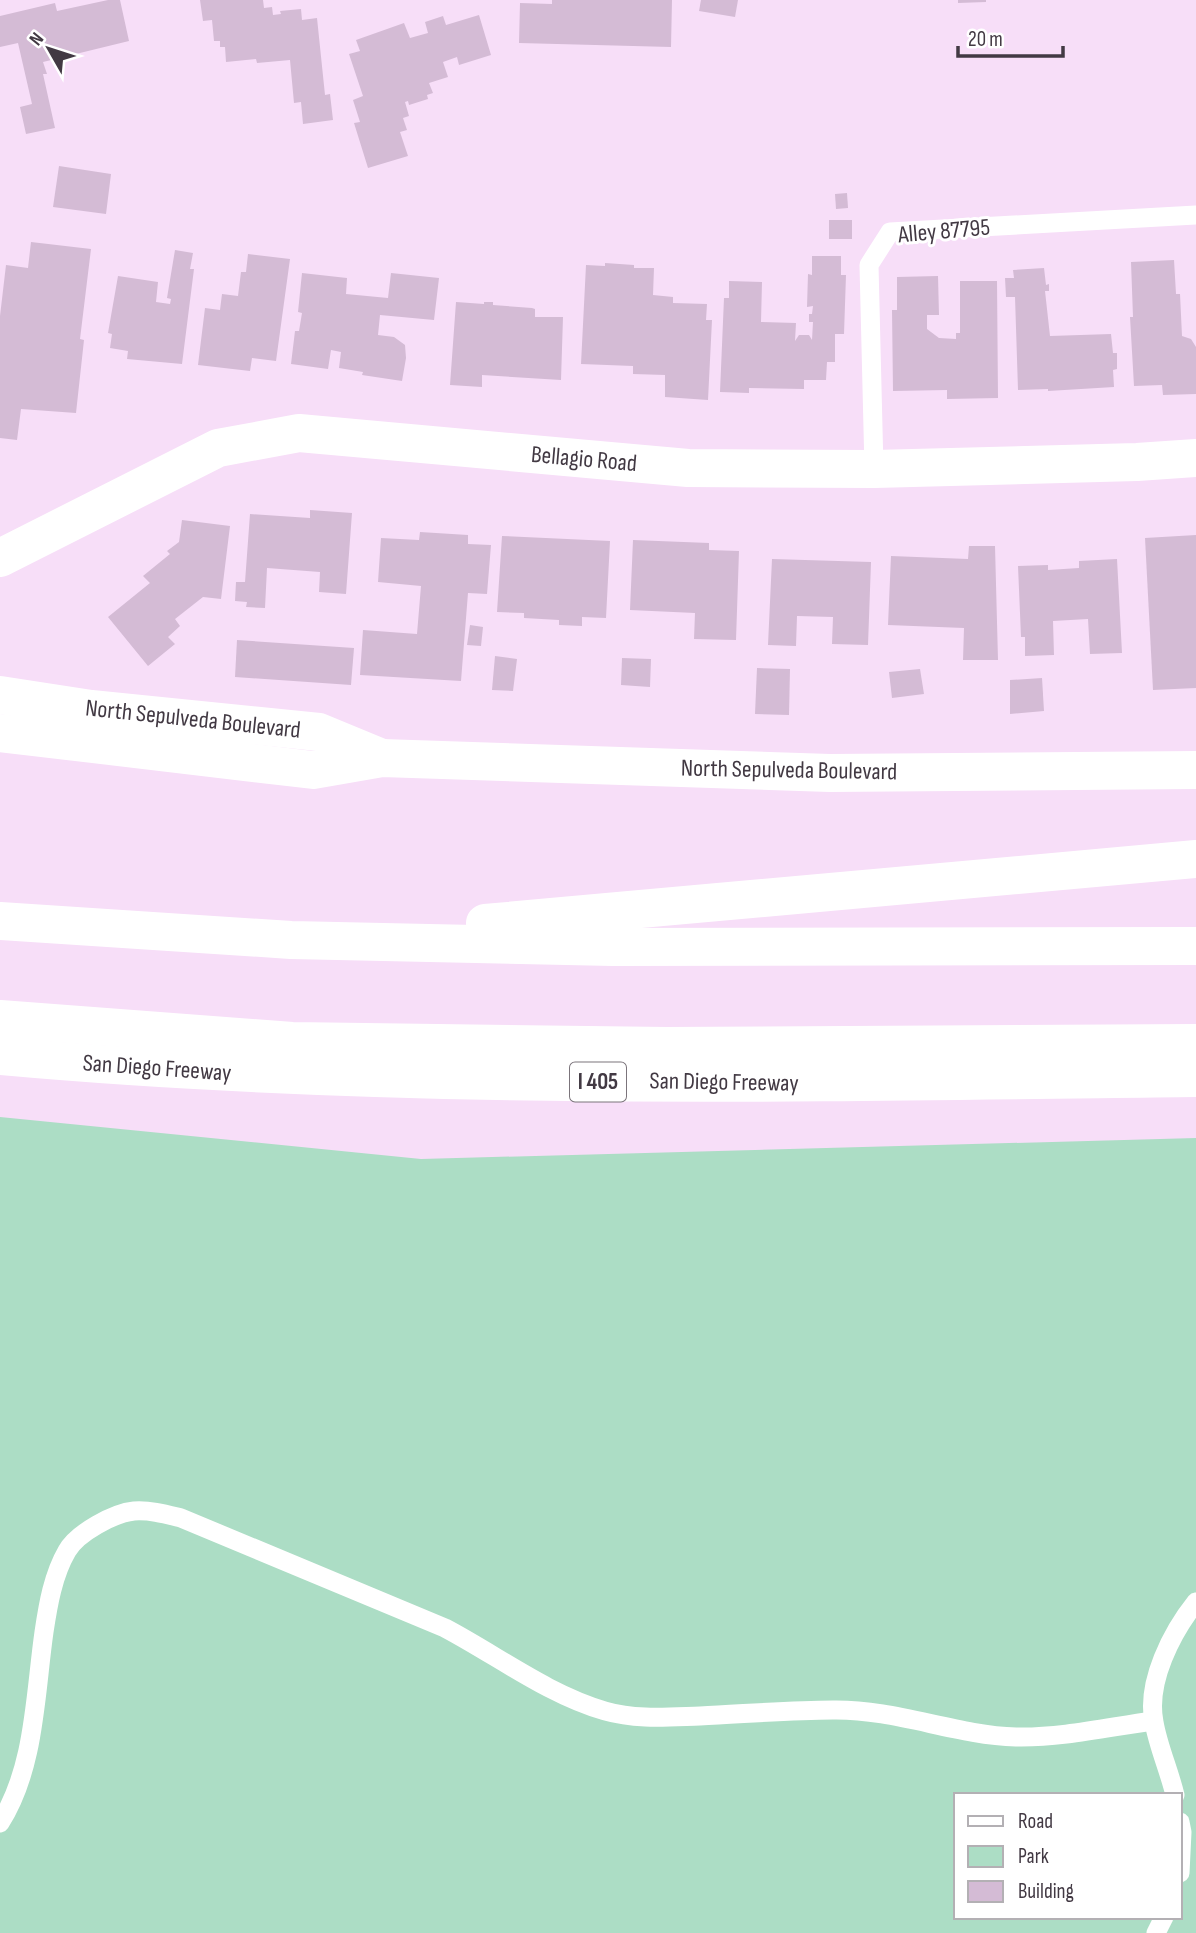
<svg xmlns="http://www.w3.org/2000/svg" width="1196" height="1933" viewBox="0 0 1196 1933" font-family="'Sofia Sans Condensed',sans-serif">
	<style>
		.green { fill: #acddc5; fill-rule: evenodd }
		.building { fill: #d4bbd5 }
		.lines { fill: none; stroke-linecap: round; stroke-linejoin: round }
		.lane { stroke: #fff; stroke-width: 19 }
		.street { stroke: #fff; stroke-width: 38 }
		.secondary { stroke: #fff; stroke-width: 38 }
		.highway { stroke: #fff; stroke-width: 38 }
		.labels { text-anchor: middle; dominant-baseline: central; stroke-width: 6; stroke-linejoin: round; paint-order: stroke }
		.shield { fill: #fff; stroke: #7b747b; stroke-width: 2 }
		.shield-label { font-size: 23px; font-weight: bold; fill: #423943 }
		.street-label { font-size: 24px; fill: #423943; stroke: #fff }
	</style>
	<rect width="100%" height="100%" fill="#f7def8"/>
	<path class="green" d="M0,1117L421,1159L1196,1138V1933H0ZM956,1795H1180V1917H956Z"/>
	<g class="building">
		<polygon points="108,0 120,0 129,41 43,62 47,74 43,74 55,128 26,134 20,107 32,104 18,43 0,47 0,16 55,3 57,11"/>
		<polygon points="200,0 263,0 264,8 272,7 273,15 281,14 280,11 301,9 302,20 317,18 325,95 330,94 333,120 303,124 301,102 294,103 290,60 257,63 256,59 226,62 225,47 220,47 220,41 214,41 212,20 203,21"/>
		<polygon points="552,0 672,0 671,47 519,43 520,3 552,4"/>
		<polygon points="701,0 738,0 735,17 699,11"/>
		<polygon points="958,0 986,0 986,2 958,3"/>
		<polygon points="479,15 491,55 459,65 457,57 443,62 448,77 429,83 433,93 427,95 428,99 409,105 408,101 405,102 409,116 403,118 407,130 400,132 408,156 368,168 354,123 360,122 353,100 363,96 349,54 360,51 356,40 404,23 410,38 428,33 425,22 443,16 446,25"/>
		<polygon points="59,166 111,174 106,214 53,207"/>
		<polygon points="847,193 848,208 836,209 835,194"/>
		<rect x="829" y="220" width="23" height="19"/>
		<polygon points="31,242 91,249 80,339 84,340 76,413 21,409 17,440 0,438 0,316 6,265 28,268"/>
		<polygon points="175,250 193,253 190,269 194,269 182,364 127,359 128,351 110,348 112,334 108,333 118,276 158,282 156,302 170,304 171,299 167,298"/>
		<polygon points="248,254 290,259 276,361 252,358 250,371 198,365 205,308 220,310 222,294 238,296 241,272 246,272"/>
		<polygon points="812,256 841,256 841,275 846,275 844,334 835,334 835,362 827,362 826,380 804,380 804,389 749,388 749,393 720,392 724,298 729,298 729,281 762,282 761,322 796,323 795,341 799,335 809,335 812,340 813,322 809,322 809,314 812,314 813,306 807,307 808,274 812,275"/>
		<polygon points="1174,260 1176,294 1180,294 1182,336 1191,339 1196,347 1196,394 1163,395 1162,385 1134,386 1130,317 1133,317 1131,262"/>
		<polygon points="605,263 634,265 634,268 654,268 653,295 673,297 673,303 707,304 706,320 712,320 708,400 665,397 665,375 633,374 633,366 581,364 586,265 605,266"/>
		<polygon points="1044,268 1046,285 1049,284 1049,291 1045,291 1050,336 1111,334 1113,353 1117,353 1117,369 1113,370 1114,387 1048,391 1048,389 1018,390 1015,297 1006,297 1005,278 1014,278 1013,270"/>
		<polygon points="302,273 347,278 346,294 388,298 391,273 439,278 434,320 380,315 378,335 394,337 405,345 406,358 402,381 362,375 363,372 339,368 341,352 331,350 328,369 291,364 295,331 299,331 302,313 298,312"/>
		<polygon points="938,276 939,315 927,315 927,329 939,338 956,339 956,333 960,333 960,281 997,281 998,398 947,399 947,390 893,391 892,310 897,310 897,277"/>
		<polygon points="456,302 484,304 484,302 493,302 493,305 532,308 535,309 535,317 563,317 561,380 482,375 482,387 450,385"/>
		<polygon points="310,510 352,513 346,594 319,592 320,572 267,568 265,608 246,607 247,602 235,601 236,582 245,582 250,514 310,518"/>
		<polygon points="182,520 230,526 221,599 203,597 175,619 180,626 168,637 175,644 148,666 108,617 150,583 143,576 170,554 167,551 179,542"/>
		<polygon points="420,532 468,535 468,544 491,545 487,594 468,593 461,681 360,675 363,630 417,634 421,586 378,582 381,538 419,540"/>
		<polygon points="1196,535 1196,688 1153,690 1145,538"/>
		<polygon points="502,536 610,541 606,618 582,617 582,626 559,625 559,620 524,618 524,613 497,612"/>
		<polygon points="633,540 709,543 709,550 739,551 736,640 694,639 695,613 630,610"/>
		<polygon points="969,546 995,546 998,660 963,660 964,628 888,625 891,556 968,559"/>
		<polygon points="772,559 871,562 868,645 832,644 833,617 797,616 796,646 768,645"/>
		<polygon points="1117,559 1122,653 1090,654 1088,619 1053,621 1054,655 1025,656 1025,637 1021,637 1018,566 1048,565 1048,570 1079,568 1079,561"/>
		<polygon points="470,625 483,627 481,646 467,645"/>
		<polygon points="237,640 354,648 351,685 235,677"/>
		<polygon points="495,656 517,659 513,691 492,690"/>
		<polygon points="622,658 651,659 650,687 621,685"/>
		<polygon points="757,668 790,669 789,715 755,714"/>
		<polygon points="920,669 924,694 892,698 889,672"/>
		<polygon points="1042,678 1044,711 1010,714 1010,680"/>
	</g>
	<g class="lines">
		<g class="lane">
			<polyline points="874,469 869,265 890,232 1196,215"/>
			<path d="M1175,1795C1169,1770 1158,1746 1154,1722C1146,1682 1172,1632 1196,1602"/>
			<polyline points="1180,1822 1182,1832 1180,1873"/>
			<path d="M0,1823C35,1768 35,1695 44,1632C48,1605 53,1575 67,1551C77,1533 114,1513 134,1511C151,1510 165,1514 181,1518L445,1628C498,1656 547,1694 605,1711C636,1720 668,1717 700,1716C744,1714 788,1710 833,1710C895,1709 955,1735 1016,1737C1062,1738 1109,1727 1153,1721"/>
			<polyline points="1156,1933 1164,1917"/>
		</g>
		<polyline class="street" points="0,558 218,448 299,433 688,468 874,469 1137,462 1196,458"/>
		<g class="secondary">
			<polyline points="0,695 91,709 319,732 382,758"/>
			<polyline points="0,733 313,770 382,758 830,773 1196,770"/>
		</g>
		<g class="highway">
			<polyline points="0,921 291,940 613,947 1196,946"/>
			<polyline points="485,923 1196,859"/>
			<polyline points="0,1019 292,1041 667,1046 1196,1043"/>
			<path d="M0,1056C398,1092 797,1083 1196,1078"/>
		</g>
	</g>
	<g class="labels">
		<rect class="shield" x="570" y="1062.5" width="56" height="39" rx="5"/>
		<g class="shield-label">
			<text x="598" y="1082">I 405</text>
		</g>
		<g class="street-label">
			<text transform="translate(944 231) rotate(-5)">Alley 87795</text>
			<text transform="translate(584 459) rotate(5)">Bellagio Road</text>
			<text transform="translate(193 719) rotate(6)">North Sepulveda Boulevard</text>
			<text transform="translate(789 770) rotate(1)">North Sepulveda Boulevard</text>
			<text transform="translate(157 1068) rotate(4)">San Diego Freeway</text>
			<text transform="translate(724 1082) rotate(1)">San Diego Freeway</text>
		</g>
	</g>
	<rect x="954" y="1793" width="228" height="126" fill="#ffffff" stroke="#b3b0b4" stroke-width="2"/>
	<rect x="968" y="1816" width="35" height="10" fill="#ffffff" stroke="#b3b0b4" stroke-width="2"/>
	<text x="1018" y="1828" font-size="21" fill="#423943">Road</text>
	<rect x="968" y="1846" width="35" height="21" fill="#acddc5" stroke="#b3b0b4" stroke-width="2"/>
	<text x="1018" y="1863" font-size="21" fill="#423943">Park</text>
	<rect x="968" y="1881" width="35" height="21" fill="#d4bbd5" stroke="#b3b0b4" stroke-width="2"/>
	<text x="1018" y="1898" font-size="21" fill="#423943">Building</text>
	<g transform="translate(49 49) rotate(309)" stroke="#ffffff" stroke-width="5" paint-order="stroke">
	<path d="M0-5L12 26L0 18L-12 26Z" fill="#423943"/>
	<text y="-10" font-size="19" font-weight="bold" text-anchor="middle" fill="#423943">N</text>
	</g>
	<path d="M958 46v10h105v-10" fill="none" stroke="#423943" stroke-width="3.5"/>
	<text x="968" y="46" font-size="21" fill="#423943" stroke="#ffffff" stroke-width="5" paint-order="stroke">20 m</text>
</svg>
